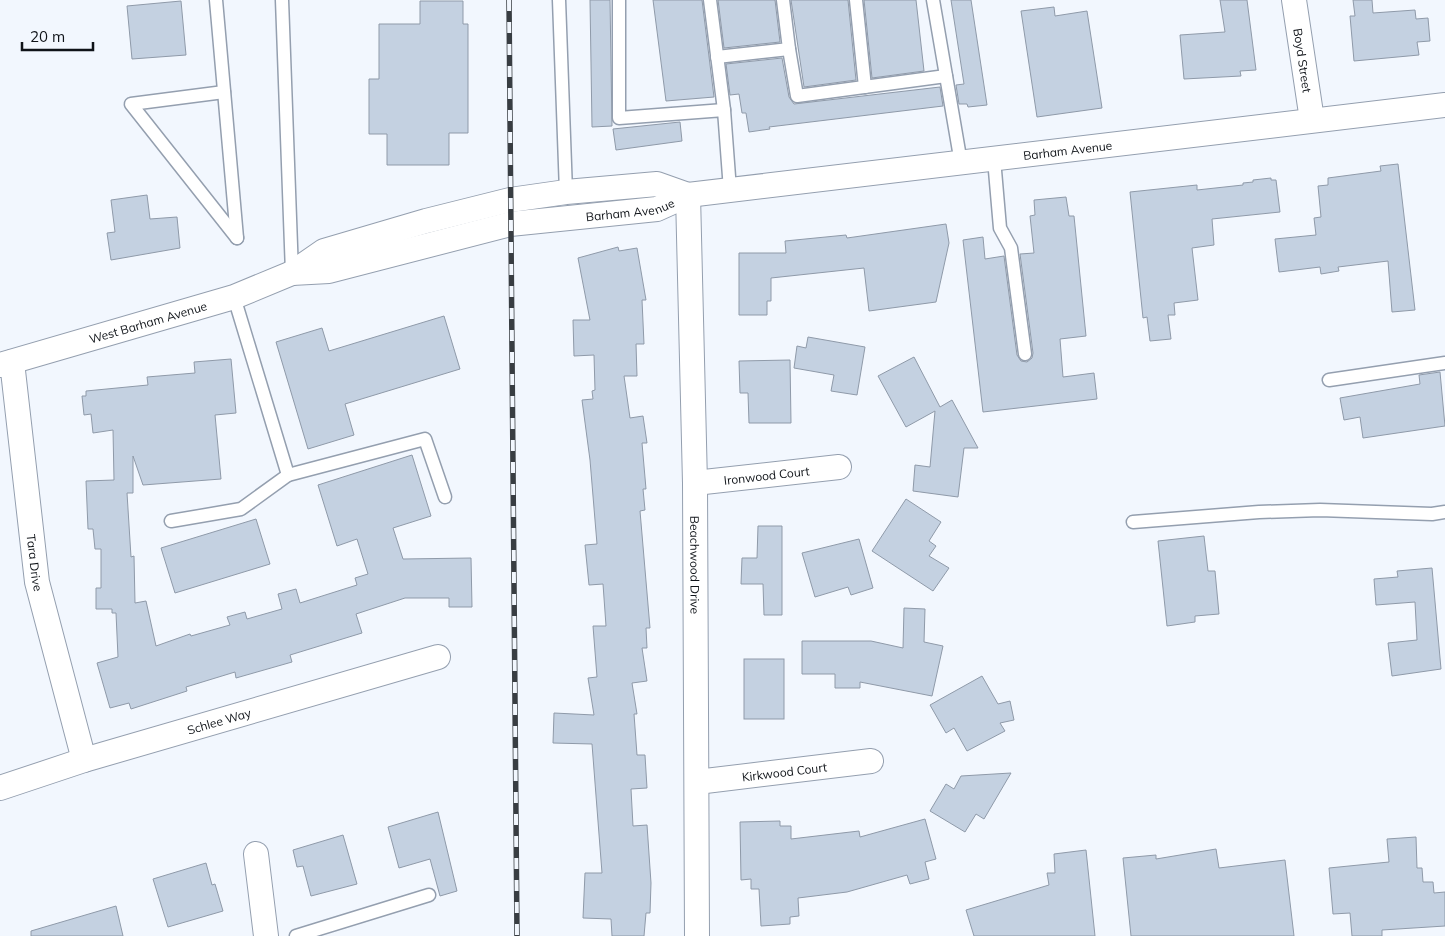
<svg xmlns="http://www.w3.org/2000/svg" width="1445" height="936" viewBox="0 0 1445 936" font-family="Mulish,sans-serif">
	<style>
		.building { fill: #c4d1e1; stroke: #8f9aa9 }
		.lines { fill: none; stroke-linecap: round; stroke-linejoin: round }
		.service-casing { stroke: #949faf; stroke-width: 15 }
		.minor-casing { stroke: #949faf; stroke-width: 26 }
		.service { stroke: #fff; stroke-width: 12 }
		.minor { stroke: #fff; stroke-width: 24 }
		.rail-casing { stroke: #383d42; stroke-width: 5.5 }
		.rail { stroke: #f2f7fe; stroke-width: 4; stroke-dasharray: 11; stroke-linecap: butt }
		.labels { text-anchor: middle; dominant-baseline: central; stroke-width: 4; stroke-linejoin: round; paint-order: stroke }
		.street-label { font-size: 12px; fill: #0f1318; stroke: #f2f7fe }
	</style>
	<rect width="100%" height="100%" fill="#f2f7fe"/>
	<g class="building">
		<polygon points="590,0 610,0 612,126 592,127"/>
		<polygon points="653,0 702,0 714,97 666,101"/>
		<polygon points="718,0 775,0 780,42 724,48"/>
		<polygon points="791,0 848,0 856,80 804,87"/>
		<polygon points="864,0 916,0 924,71 872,78"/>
		<polygon points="951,0 971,0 987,105 968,107 967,104 959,104 956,85 964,84"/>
		<polygon points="1220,0 1247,0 1256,70 1240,71 1241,76 1184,79 1180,35 1225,32"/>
		<polygon points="1353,0 1372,0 1373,13 1415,10 1416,19 1428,18 1430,41 1417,42 1419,55 1354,61 1350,16 1355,16"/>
		<polygon points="181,1 186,55 132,59 127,6"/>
		<polygon points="420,1 463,1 463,24 468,24 468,133 449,133 449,165 387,165 387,134 369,134 369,79 379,79 379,24 420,24"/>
		<polygon points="1054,7 1055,16 1087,11 1102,108 1037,117 1021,11"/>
		<polygon points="782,58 789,97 794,104 940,87 943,106 769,127 770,129 749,132 746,113 742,113 739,94 730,95 726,64"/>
		<polygon points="680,122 682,141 616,150 613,129"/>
		<polygon points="1398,164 1415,310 1392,312 1388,261 1338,267 1339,271 1321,274 1320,267 1279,272 1275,239 1316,235 1314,218 1321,217 1318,186 1328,185 1328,178 1381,171 1380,166"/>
		<polygon points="1271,178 1271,180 1276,180 1280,212 1212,219 1214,245 1192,248 1198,300 1174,303 1175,315 1168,315 1171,339 1150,341 1147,317 1143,318 1130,192 1197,185 1197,190 1243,185 1243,183 1253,182 1253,180"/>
		<polygon points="147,195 150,219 177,217 180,248 111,260 107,233 115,232 111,200"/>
		<polygon points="1066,197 1069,216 1074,216 1086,336 1060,339 1063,377 1094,373 1097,399 983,412 963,240 983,237 985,259 1004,256 1017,355 1021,361 1027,362 1032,358 1033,353 1020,254 1034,253 1030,216 1035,215 1034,200"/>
		<polygon points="946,224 949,243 936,302 869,311 864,268 771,278 771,301 767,301 767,315 739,315 739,253 786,253 785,241 846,235 847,238"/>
		<polygon points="618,247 619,251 637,248 646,300 642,300 644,344 636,344 637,376 624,376 630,418 643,416 647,443 642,443 646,489 643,489 645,510 640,511 650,628 646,628 647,648 642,648 647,681 632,683 637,714 634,714 637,755 645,755 647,788 631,789 633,826 647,825 651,883 650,913 646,913 644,936 612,936 611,919 583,918 585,873 602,873 592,744 553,743 554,713 594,715 588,678 597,677 593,626 606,626 603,584 589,585 585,545 597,544 590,460 582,400 593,399 592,391 595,390 594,355 574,356 573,320 590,320 578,258"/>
		<polygon points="444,316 460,369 345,404 354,435 308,449 276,342 322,328 329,351"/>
		<polygon points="808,337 865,347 857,395 831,391 834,375 794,368 797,346 806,348"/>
		<polygon points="914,357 940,407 952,400 978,448 964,448 958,497 913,491 915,465 930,467 935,411 906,427 878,376"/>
		<polygon points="231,359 236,413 215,415 221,479 143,485 133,456 133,493 127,493 131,557 134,556 135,603 146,601 156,646 190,634 191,636 230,625 227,617 245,612 247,619 282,609 278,594 296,589 300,603 357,585 355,578 368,574 357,539 337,546 318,485 412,455 431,516 393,528 403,559 471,558 472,607 449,607 449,598 405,598 356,614 362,633 290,655 292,662 236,678 235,672 186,687 187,691 131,709 129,703 110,708 97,663 118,657 116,613 112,613 112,609 96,609 96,588 101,588 101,549 95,549 93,529 88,529 86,481 114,480 113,430 93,433 91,414 84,415 82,396 86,396 86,391 148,385 147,377 195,373 194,362"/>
		<polygon points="790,360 791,423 749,423 748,393 740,393 739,361"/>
		<polygon points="1440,372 1445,426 1363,438 1360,417 1344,420 1340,398 1420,384 1419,375"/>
		<polygon points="906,499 941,522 929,541 936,546 929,556 949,568 933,591 872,551"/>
		<polygon points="256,519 270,564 175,593 161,548"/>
		<polygon points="758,526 782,526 782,615 764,615 763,584 741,584 742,558 757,558"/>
		<polygon points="1204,536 1208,571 1215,571 1219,614 1195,616 1195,622 1167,626 1158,541"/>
		<polygon points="859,539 873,588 851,595 848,587 815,597 802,553"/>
		<polygon points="1432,568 1441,669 1392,676 1388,643 1417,640 1415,602 1376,605 1374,579 1398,577 1397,571"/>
		<polygon points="904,608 925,609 924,642 943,646 932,696 860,682 860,688 835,688 835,674 802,674 802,641 871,641 903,648"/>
		<rect x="744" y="659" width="40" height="60"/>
		<polygon points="982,676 998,704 1010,701 1014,720 1000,723 1005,731 967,751 954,728 946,733 930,705"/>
		<polygon points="1011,773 984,819 976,814 965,832 930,811 946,784 954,789 961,776"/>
		<polygon points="438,812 457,891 440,896 430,859 399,868 388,827"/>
		<polygon points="925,819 936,859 925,862 929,879 910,884 907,875 847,892 798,898 799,916 790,917 790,924 761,926 759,889 751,889 751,879 741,880 740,822 780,821 780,826 791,826 791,839 859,831 860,837"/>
		<polygon points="343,835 357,884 311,896 303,866 297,867 293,850"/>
		<polygon points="1416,837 1417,868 1422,868 1423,882 1433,882 1434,893 1445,892 1445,926 1382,930 1382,936 1352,936 1350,913 1333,914 1329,868 1389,862 1387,839"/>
		<polygon points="1216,849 1219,868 1285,860 1294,936 1131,936 1123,858 1156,855 1156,859"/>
		<polygon points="1086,850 1095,936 974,936 966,910 1049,885 1047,873 1055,873 1054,854"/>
		<polygon points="206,863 212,885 215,884 223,911 168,927 153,879"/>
		<polygon points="116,906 123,936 31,936 31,931"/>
	</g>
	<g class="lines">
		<defs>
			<g id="service">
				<polyline points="216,0 237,238"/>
				<polyline points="282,0 292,273"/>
				<polyline points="559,0 566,192"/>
				<polyline points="619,0 619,118 724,110 730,190"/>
				<polyline points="710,0 724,110"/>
				<polyline points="856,0 865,87"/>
				<polyline points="933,0 961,163"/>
				<polyline points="789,49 797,96 946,76"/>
				<polyline points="717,57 789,49 783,0"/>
				<polyline points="224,92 131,104 237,238"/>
				<polyline points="994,159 1000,228 1011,248 1025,354"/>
				<polyline points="1329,380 1445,363"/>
				<polyline points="288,475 425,439 445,497"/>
				<polyline points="171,521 241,509 288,475 234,297"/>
				<polyline points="1133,522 1259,512 1320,510 1432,514 1445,512"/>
				<polyline points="296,936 429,895"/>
			</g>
			<g id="minor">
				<path id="s1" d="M1294,0L1312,120"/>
				<path id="s2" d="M688,195L695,483L697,936"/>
				<path id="s3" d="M292,273L329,271L510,224L657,209L688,195L1445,105"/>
				<path id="s4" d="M12,362L37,582L84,760"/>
				<path id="s5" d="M0,365L234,297L292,273L324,251L426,221L510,200L566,192L657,184L688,195"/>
				<path id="s6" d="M695,483L839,467"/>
				<path id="s7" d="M697,782L871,761"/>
				<path id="s8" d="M0,788L84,760L438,657"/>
				<polyline points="256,854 266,936"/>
			</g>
		</defs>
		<use href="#service" class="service-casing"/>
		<use href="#minor" class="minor-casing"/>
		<use href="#service" class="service"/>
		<use href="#minor" class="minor"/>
		<defs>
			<polyline id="rail" points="509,0 517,936"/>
		</defs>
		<use href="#rail" class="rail-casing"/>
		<use href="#rail" class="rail"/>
	</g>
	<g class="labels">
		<g class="street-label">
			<text stroke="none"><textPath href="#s1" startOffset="61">Boyd Street</textPath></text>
			<text stroke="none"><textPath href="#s3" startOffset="788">Barham Avenue</textPath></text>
			<text stroke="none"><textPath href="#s3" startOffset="345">Barham Avenue</textPath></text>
			<text stroke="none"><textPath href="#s5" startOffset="154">West Barham Avenue</textPath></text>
			<text stroke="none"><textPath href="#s6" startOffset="72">Ironwood Court</textPath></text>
			<text stroke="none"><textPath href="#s4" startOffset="202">Tara Drive</textPath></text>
			<text stroke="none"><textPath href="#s2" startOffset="370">Beachwood Drive</textPath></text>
			<text stroke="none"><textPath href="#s8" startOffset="229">Schlee Way</textPath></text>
			<text stroke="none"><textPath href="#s7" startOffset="88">Kirkwood Court</textPath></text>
		</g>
	</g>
	<path d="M22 42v8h71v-8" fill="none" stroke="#0f1318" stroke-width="2.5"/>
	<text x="30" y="42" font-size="15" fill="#0f1318" stroke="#f2f7fe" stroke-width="4" paint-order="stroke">20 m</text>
</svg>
